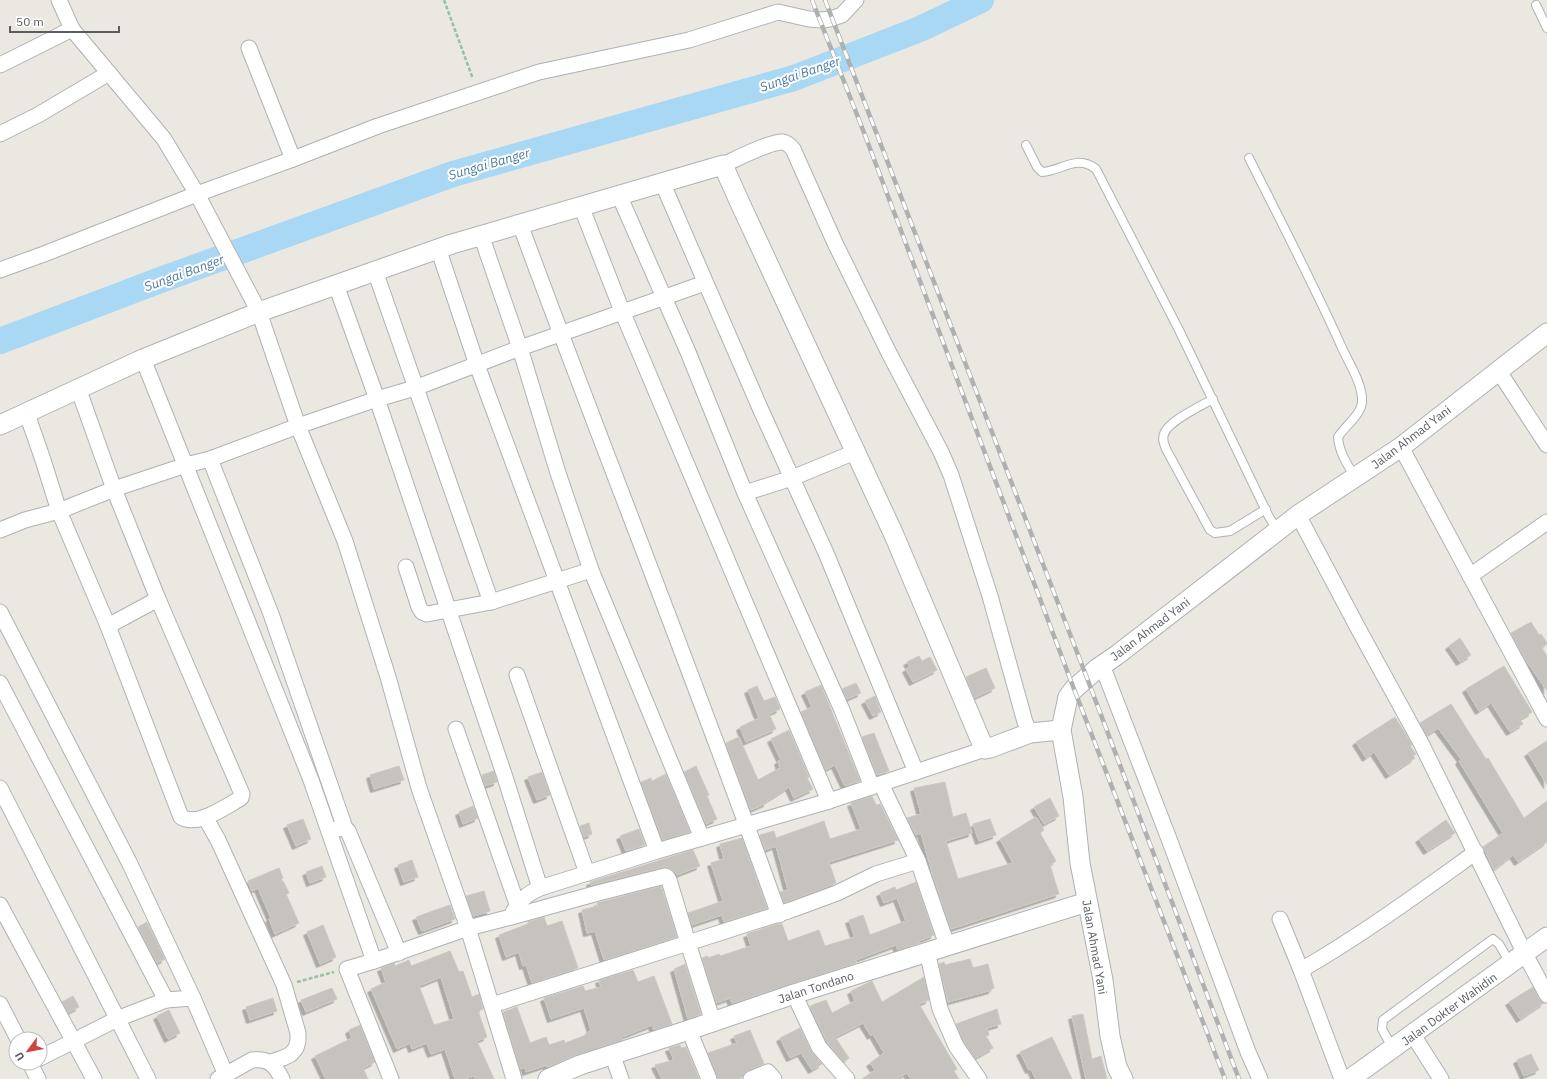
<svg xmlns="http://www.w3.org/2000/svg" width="1547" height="1079" viewBox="0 0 1547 1079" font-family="'IBM Plex Sans',sans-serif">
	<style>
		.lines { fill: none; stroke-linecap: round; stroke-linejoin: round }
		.river { stroke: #a8d8f3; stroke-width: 26 }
		.building { fill: #c6c3be; stroke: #cec9c0; fill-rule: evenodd; filter: url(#shadow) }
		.service-casing { stroke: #aeb2b5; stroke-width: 10 }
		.minor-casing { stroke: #aeb2b5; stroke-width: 17 }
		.tertiary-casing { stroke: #aeb2b5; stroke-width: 21 }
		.path { stroke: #9abfa2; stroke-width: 2.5; stroke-dasharray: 4 2; stroke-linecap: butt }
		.service { stroke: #fff; stroke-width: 8 }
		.minor { stroke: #fff; stroke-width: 15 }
		.tertiary { stroke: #fff; stroke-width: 19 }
		.rail-casing { stroke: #afb0b0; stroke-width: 4.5 }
		.rail { stroke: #fff; stroke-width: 3; stroke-dasharray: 9; stroke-linecap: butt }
		.labels { text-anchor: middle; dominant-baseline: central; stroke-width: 4; stroke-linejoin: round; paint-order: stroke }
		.street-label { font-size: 12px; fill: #595d60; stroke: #fff }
		.water-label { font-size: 13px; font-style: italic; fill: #4a7aa2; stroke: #fff }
	</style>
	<defs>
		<filter id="shadow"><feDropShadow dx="-3.5" dy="3.5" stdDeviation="0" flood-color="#0004"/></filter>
	</defs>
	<rect width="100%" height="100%" fill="#eae8e1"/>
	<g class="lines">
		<polyline class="river" points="0,341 163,279 453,174 794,78 920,29 981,0"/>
	</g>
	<g class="building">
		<polygon points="1531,622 1539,635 1541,634 1547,643 1547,644 1542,648 1547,656 1547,691 1525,659 1511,633"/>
		<polygon points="1460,638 1471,655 1460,662 1449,646"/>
		<polygon points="919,656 922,661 930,657 937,670 913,682 906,669 910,667 907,662"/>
		<polygon points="1504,666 1532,712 1520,719 1523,724 1510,732 1491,703 1479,711 1466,689"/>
		<polygon points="986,668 995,688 974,698 966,677"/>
		<polygon points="856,683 861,693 847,699 842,689"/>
		<polygon points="821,685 860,781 845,786 835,765 825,770 801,712 812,707 805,692"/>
		<polygon points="757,686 764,701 775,697 780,709 769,714 776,729 746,742 740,727 759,718 748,690"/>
		<polygon points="875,696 881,712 873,716 865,701"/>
		<polygon points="1451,704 1486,759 1488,758 1524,818 1547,801 1547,842 1518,862 1513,855 1494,870 1483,847 1503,833 1459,761 1461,759 1438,728 1427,735 1420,723"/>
		<polygon points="1395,717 1405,733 1412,745 1410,746 1416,754 1413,756 1415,758 1389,775 1374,752 1366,758 1356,742"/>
		<polygon points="789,730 809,777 807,778 813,789 794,798 789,787 767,801 767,803 751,810 726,743 739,737 758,780 780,768 778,761 781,760 771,739"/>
		<polygon points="874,733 889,771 877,775 862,737"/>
		<polygon points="1547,741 1547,785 1528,753"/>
		<polygon points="399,766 404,780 374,789 370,775"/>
		<polygon points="696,766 709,795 707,796 717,819 706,824 684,772"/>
		<polygon points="494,771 497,782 485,786 482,775"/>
		<polygon points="542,772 550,795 537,800 528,777"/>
		<polygon points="666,774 690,832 663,840 641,782 651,778 652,781"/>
		<polygon points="945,782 953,817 966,813 972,833 946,841 958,879 1013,863 1000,839 1036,817 1044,830 1040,833 1056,861 1050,865 1059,894 951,929 933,876 921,833 916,835 907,818 921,814 914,788"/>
		<polygon points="872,796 876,805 880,804 898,840 829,862 836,883 784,903 780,892 788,890 776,846 765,850 760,835 774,831 776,838 824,821 830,839 861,829 851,803"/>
		<polygon points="1050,798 1059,816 1044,824 1034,807"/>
		<polygon points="473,806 478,818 463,824 459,812"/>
		<polygon points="303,819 311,839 296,846 287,825"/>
		<polygon points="990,819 996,835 979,841 973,824"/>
		<polygon points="1446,820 1455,833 1427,851 1419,839"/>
		<polygon points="589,823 592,834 584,837 580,826"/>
		<polygon points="639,829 645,845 626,851 620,836"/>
		<polygon points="742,838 767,908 724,922 722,915 692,925 688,913 723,901 711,863 724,859 720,844"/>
		<polygon points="693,850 700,866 677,875 671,869 663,867 591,885 590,882"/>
		<polygon points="412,860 418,877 404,882 398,865"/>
		<polygon points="322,866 326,877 310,883 306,872"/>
		<polygon points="279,868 283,878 281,879 282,881 283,881 289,893 286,894 299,923 275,934 269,919 271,918 258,888 252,891 248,881"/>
		<polygon points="916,882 934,935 919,941 920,943 898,950 896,945 856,960 856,963 732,1003 730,998 716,1003 702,958 708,956 708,958 719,954 720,956 751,946 747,934 777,924 782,924 788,941 819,930 825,946 855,937 849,920 863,915 870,935 906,921 897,898 884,903 880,893 895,887 896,890"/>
		<polygon points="661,886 677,937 604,960 595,931 587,933 582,910 598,906 597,903"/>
		<polygon points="484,891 490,911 473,916 466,896"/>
		<polygon points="450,905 455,919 422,931 416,917"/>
		<polygon points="544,917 547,926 562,921 578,968 532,983 526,965 523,966 519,952 506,957 499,935 528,924 528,922"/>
		<polygon points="147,922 165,959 157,963 138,927"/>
		<polygon points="323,925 336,957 320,964 307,932"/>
		<path d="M450,951L459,972L463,971L472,997L479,994L483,1009L478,1011L487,1037L477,1041L494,1079H475L474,1076L465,1079H455L445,1049L431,1054L427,1043L412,1049L410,1043L397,1049L371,989L386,982L381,968L394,963L395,966L409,960L411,966ZM441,977L454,1019L434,1025L419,986Z"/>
		<polygon points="970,959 973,968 988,964 994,988 991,989 992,990 948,1002 939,964 944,962 945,965"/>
		<polygon points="685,964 701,1014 688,1019 674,969"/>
		<polygon points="633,970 638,982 654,976 672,1024 654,1030 652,1025 622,1037 623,1040 577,1055 547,1067 547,1065 526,1072 525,1067 520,1069 503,1012 517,1007 530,1043 546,1037 549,1045 564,1040 565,1043 589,1034 588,1032 591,1030 584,1008 551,1019 544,998 583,986 585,991 601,987 599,980"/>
		<polygon points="924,977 929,1000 919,1004 957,1069 954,1071 959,1079 911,1079 907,1073 897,1079 862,1079 875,1070 870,1063 884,1053 873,1034 871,1036 863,1023 835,1037 849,1058 844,1062 827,1042 810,1006 826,1000 832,1013 855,1001 851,991 872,981 882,1002"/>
		<polygon points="1533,987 1539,999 1544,1003 1520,1019 1509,1002"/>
		<polygon points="332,988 337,999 306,1012 301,1000"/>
		<polygon points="73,996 79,1007 68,1013 62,1002"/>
		<polygon points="273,998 277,1011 250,1020 246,1007"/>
		<polygon points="997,1009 1001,1024 987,1028 989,1035 986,1036 993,1048 975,1058 964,1042 956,1024"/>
		<polygon points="169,1010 180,1033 168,1039 157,1016"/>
		<polygon points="1083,1014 1092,1059 1101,1056 1107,1079 1086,1079 1072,1016"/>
		<polygon points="360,1025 375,1062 363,1068 368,1079 326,1079 315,1056 352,1038 349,1030"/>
		<polygon points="800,1028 811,1051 822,1064 812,1070 801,1053 790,1058 780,1038"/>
		<polygon points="750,1030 764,1064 747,1071 742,1077 737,1079 718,1079 708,1053 737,1043 734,1036"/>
		<polygon points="1052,1037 1072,1079 1036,1079 1031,1069 1029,1070 1020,1052"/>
		<polygon points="680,1045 681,1048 686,1047 699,1079 662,1079 655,1065 674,1060 669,1048"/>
		<polygon points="1531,1054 1539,1070 1524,1076 1517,1060"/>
	</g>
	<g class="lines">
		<defs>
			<g id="service">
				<polyline points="1536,5 1547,28"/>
				<path d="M1026,145L1037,167L1042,172C1062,171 1076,154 1096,169L1179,330L1269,517L1278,531"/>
				<path d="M1249,158C1281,222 1314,285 1343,350C1350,365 1363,385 1362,402C1361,415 1345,426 1338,437C1339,452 1347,464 1355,477"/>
				<path d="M1213,399C1201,406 1168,421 1164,434C1162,439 1164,444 1166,449L1210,530L1215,533L1230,531L1266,509"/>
				<polyline points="1393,1049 1382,1029 1383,1020 1486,944 1493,939 1499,944 1510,963"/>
			</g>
			<g id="minor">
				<polyline points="59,0 72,29 164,139 197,194 259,312 298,426 345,541 388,677 419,788 468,928 514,1079"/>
				<polyline points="249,48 293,159"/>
				<polyline points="0,65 72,29"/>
				<polyline points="0,134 38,115 109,73"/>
				<path d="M723,165C736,159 771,141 783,142C788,143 790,146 793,149L835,243L889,353L941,452L951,475L990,596L1025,722L1030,733"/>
				<polyline points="662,182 760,408 826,553 916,772"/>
				<polyline points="619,195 688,352 745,493 842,710 872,787"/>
				<polyline points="581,206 622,311 829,801"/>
				<path d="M520,224C605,455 697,683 779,915"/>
				<polyline points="481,235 520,348 558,473 591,570 702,838"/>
				<polyline points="438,248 477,365 657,851"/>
				<polyline points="0,270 44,254 197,194 293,159 378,126 539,72 689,40 778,12 809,19 822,20 830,19 842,15 856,0"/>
				<polyline points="375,271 491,602"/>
				<polyline points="336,285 377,399 504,774 540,888"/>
				<polyline points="143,359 311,780 374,961"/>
				<polyline points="1498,370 1547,445"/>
				<path d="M27,414L43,460L59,511L108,626L181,817C198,827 225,807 241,798L242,794L158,599L114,489L78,388"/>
				<polyline points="1401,447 1547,719"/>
				<polyline points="210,459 271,614 345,828"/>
				<polyline points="745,493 792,478 855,452"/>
				<polyline points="1298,515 1359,630 1421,743 1525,954 1547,995"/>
				<polyline points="0,530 25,520 59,511 114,489 186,465 210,459 298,426 377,399 415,388 520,348 705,283"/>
				<polyline points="406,567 419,607 422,612 427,614 491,602 591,570"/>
				<polyline points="1470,576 1547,522"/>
				<polyline points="0,612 129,862 193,998 226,1075"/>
				<polyline points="108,626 158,599"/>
				<polyline points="1102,665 1169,839 1248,1052 1260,1079"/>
				<polyline points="517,675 587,873"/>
				<polyline points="0,683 166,1000"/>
				<polyline points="456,729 517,904"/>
				<polyline points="881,784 918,861 947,945"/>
				<polyline points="0,788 148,1079"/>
				<polyline points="205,817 218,840 284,985 298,1033 298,1041 296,1048 291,1054 283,1058 271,1062"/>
				<polyline points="336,829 345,828 348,831 399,953"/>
				<polyline points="0,905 94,1079"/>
				<polyline points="511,917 598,893 665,876 667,877 669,880 688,943 791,910 837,893 876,874 918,861"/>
				<polyline points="1280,919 1301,970 1342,1079"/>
				<polyline points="927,951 940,1009 956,1046 979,1079"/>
				<path d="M1301,970C1362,935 1419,893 1476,852"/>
				<polyline points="794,994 819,1047 847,1079"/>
				<polyline points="0,1004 18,1039"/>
				<polyline points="492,1005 688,943 713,1022"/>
				<polyline points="689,1030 709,1079"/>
				<polyline points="1413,1035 1441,1079"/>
				<polyline points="612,1054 621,1079"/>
				<polyline points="40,1058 117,1019 166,1000 193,998"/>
				<polyline points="30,1063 38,1079"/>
				<path d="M218,1079L252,1060C269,1058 275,1065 282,1079"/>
				<path d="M391,1079L347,969L374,961L468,928L511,917C516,903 526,894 540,888L657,851L829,801L985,749"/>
				<polyline points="751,1079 768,1072 774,1079"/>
			</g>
			<g id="tertiary">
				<polyline points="0,425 143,359 259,312 452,244 723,165 740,203 894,535 983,746 985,749 990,748 1030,733 1061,730"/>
				<polyline points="548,1079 580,1065 689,1030 794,994 1087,902"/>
				<polyline points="1123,1079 1117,1067 1110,1036 1103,980 1080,863 1073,797 1061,730 1068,697 1074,689 1098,668 1117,655 1298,515 1401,447 1547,333"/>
				<polyline points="1350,1079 1547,937"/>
			</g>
		</defs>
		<use href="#service" class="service-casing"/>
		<use href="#minor" class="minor-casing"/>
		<use href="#tertiary" class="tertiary-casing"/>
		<g class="path">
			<polyline points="444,0 473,79"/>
			<polyline points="297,982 334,972"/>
		</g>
		<use href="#service" class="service"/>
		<use href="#minor" class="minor"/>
		<use href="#tertiary" class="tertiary"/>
		<defs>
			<g id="rail">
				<polyline points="812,0 863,130 1074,689 1225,1079"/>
				<polyline points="825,0 1087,678 1239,1079"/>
			</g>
		</defs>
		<use href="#rail" class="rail-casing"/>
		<use href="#rail" class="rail"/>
	</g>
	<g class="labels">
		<g class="street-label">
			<text transform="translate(1411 437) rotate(-37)">Jalan Ahmad Yani</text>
			<text transform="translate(1150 629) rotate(-37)">Jalan Ahmad Yani</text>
			<text transform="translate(1095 947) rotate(80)">Jalan Ahmad Yani</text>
			<text transform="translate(816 987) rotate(-18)">Jalan Tondano</text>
			<text transform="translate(1449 1009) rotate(-36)">Jalan Dokter Wahidin</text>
		</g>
		<g class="water-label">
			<text transform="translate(800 74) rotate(-19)">Sungai Banger</text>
			<text transform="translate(489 164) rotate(-16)">Sungai Banger</text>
			<text transform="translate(184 273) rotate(-20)">Sungai Banger</text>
		</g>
	</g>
	<g transform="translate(28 1051) rotate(238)"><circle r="19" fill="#ffffff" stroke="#bdbebf"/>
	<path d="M0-3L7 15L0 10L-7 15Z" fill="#d14140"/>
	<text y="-6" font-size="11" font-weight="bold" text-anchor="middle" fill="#595d60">U</text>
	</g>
	<path d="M10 26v6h109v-6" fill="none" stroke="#595d60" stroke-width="2"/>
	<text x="16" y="26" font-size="12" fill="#595d60" stroke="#ffffff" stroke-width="3" paint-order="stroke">50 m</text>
</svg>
